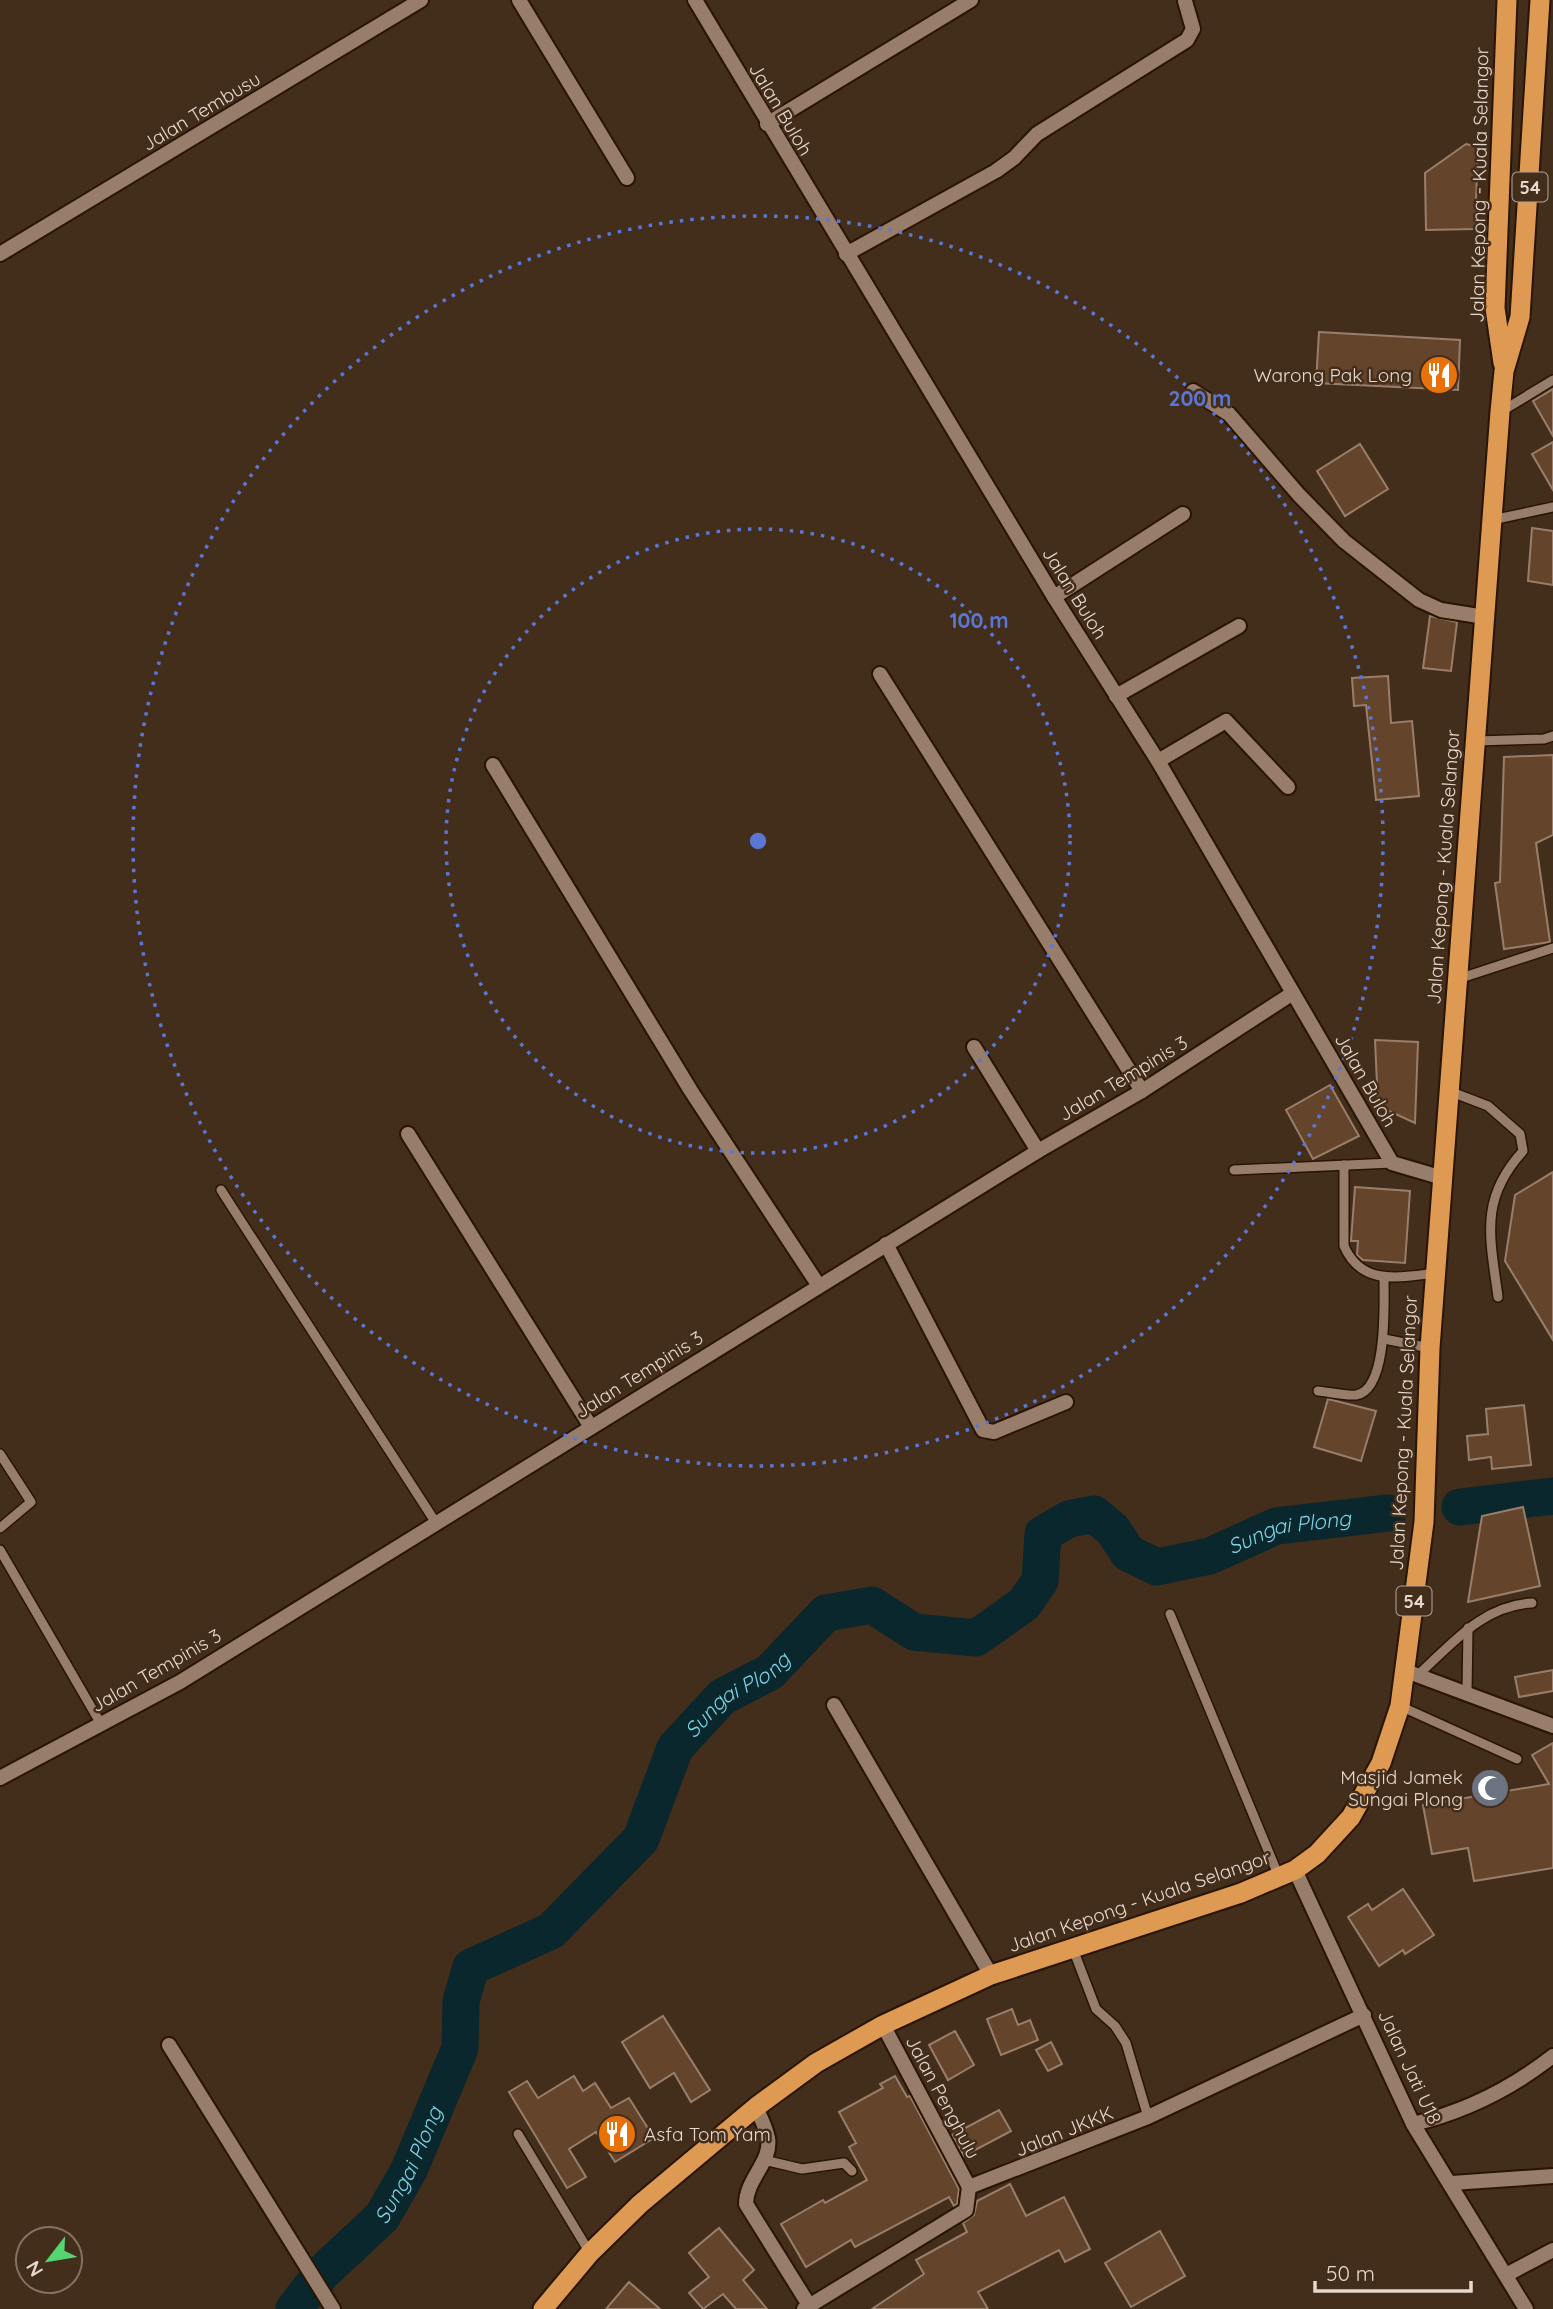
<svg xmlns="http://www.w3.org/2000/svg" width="1553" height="2309" viewBox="0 0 1553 2309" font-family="Quicksand,sans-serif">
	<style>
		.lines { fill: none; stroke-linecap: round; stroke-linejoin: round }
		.river { stroke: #09272c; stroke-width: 37 }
		.building { fill: #64442a; stroke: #997f6b; stroke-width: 2 }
		.service-casing { stroke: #291504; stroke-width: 12 }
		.minor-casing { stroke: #291504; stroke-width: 18 }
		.trunk-casing { stroke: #291504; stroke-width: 23 }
		.service { stroke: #987e6a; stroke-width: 9 }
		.minor { stroke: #987e6a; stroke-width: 14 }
		.trunk { stroke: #de9952; stroke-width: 19 }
		.ring { fill: none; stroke: #5a77d5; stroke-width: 3.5; stroke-dasharray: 3.5 7 }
		.labels { text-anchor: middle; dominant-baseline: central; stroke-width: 5; stroke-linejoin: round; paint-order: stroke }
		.shield { fill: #432d1b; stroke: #b6a598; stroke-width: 2 }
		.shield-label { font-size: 18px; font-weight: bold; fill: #e7d8cd }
		.street-label { font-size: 19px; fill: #e7d8cd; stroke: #432d1b }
		.poi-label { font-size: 19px; fill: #e7d8cd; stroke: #432d1b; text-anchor: end }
		.water-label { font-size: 21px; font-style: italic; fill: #7bd4e7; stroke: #432d1b }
		.centre { fill: #5a77d5; stroke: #432d1b; stroke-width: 3.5 }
		.ring-label { font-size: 21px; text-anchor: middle; font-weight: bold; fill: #5a77d5; stroke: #432d1b; stroke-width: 5; stroke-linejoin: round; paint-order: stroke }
	</style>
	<rect width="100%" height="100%" fill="#432d1b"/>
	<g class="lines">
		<g class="river">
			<polyline points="1460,1507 1553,1496"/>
			<path id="s1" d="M294,2309L322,2273L382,2217L409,2170L460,2048L461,2001L471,1967L551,1931L641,1839L675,1748L722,1697L770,1672L826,1613L872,1605L914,1632L976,1638L1024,1604L1040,1581L1043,1534L1069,1519L1094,1514L1113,1530L1128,1553L1157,1567L1210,1556L1276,1526L1388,1513"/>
		</g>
	</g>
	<g class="building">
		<polygon points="1466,144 1478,147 1475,229 1426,230 1425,173"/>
		<polygon points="1319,332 1460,340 1458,390 1316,383"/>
		<polygon points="1553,389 1553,436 1533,401"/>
		<polygon points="1553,442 1553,490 1532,454"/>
		<polygon points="1360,444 1388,489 1345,516 1317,471"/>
		<polygon points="1532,528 1553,531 1553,585 1528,581"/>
		<polygon points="1430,616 1457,622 1451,671 1423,668"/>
		<polygon points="1388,676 1391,723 1412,721 1419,796 1376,800 1366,705 1354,706 1352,678"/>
		<polygon points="1553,755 1553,835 1536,843 1550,942 1504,949 1495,883 1500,882 1504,757"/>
		<polygon points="1375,1040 1418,1042 1415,1123 1378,1106"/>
		<polygon points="1330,1085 1359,1136 1313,1159 1286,1110"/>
		<polygon points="1553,1172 1553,1340 1505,1261 1515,1195"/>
		<polygon points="1355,1187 1410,1191 1405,1263 1363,1260 1357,1255 1358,1241 1351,1241"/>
		<polygon points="1328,1399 1376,1411 1361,1461 1314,1447"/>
		<polygon points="1524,1405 1531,1465 1492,1469 1491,1457 1469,1460 1467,1436 1488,1434 1486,1409"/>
		<polygon points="1523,1507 1540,1586 1468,1602 1482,1516"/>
		<polygon points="1553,1670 1553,1691 1519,1697 1515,1677"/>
		<polygon points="1553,1743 1553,1868 1474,1881 1468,1848 1432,1854 1423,1805 1549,1784 1532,1755"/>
		<polygon points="1403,1889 1434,1935 1405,1954 1403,1950 1379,1966 1348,1917 1368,1904 1372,1910"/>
		<polygon points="1012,2009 1018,2025 1030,2020 1038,2040 1001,2055 987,2019"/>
		<polygon points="663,2016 710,2090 691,2102 674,2073 650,2088 622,2042"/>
		<polygon points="955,2031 974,2065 948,2080 929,2045"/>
		<polygon points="1051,2042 1062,2064 1048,2071 1036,2050"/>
		<polygon points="574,2076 583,2091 595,2083 611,2108 629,2098 654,2138 615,2162 596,2132 569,2149 586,2177 567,2188 509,2092 527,2081 538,2098"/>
		<polygon points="895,2076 907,2097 910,2096 959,2189 957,2204 954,2206 949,2197 855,2247 851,2240 806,2267 781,2224 823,2200 825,2203 867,2180 849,2147 856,2143 839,2112 883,2088 880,2084"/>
		<polygon points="999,2110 1011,2131 964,2156 952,2135"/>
		<polygon points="1010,2184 1026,2216 1064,2197 1090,2249 1065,2262 1059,2250 978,2292 988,2309 872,2309 924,2274 916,2260 967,2232 963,2223 974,2215 977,2201"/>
		<polygon points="719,2228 754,2270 743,2280 767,2309 736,2309 723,2294 703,2309 689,2293 709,2277 689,2253"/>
		<polygon points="1160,2231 1185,2276 1131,2307 1105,2263"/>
		<polygon points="629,2282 660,2309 606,2309"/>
	</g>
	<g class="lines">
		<defs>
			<g id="service">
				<polyline points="1502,411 1553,380"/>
				<polyline points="1492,520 1553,507"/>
				<polyline points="1476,741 1544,739 1553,736"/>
				<polyline points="1458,979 1553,948"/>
				<path d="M1449,1091L1488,1106L1520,1134L1523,1151C1479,1199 1490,1237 1498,1297"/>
				<path d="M1344,1165V1246C1362,1287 1400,1277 1436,1273"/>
				<polyline points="1234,1170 1392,1163"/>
				<polyline points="221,1190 436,1523"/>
				<polyline points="1384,1339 1430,1348"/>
				<path d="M1318,1391C1329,1392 1345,1396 1356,1395C1388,1390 1384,1303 1384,1279"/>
				<polyline points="0,1454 31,1502 0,1528"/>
				<polyline points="0,1550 101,1724"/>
				<polyline points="1170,1614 1279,1877"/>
				<path d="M1418,1675C1453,1643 1482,1606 1532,1603"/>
				<polyline points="1467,1692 1468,1628"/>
				<polyline points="1400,1706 1517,1759"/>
				<polyline points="1073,1949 1096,2009 1115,2026 1126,2043 1148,2117"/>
				<polyline points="518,2134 590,2253"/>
				<polyline points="764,2160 802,2169 844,2163 852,2171"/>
			</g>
			<g id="minor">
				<polyline points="519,0 627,178"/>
				<polyline points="695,0 1054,597 1158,761 1392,1163 1443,1178"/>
				<polyline points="767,124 971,0"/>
				<polyline points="0,254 421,0"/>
				<polyline points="846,254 996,171 1014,158 1037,134 1187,40 1193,29 1185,1"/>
				<polyline points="1193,391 1229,414 1299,495 1344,541 1419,600 1441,610 1485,617"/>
				<polyline points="1054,597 1183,514"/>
				<polyline points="880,674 1142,1091"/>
				<polyline points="1116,696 1239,626"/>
				<polyline points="1158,761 1226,721 1288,787"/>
				<polyline points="493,765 691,1091 819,1286"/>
				<polyline points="974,1047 1038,1151"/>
				<polyline points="408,1134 591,1427"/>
				<polyline points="886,1244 983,1430 994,1432 1066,1402"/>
				<polyline points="1406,1671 1553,1726"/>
				<polyline points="834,1705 991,1975"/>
				<polyline points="0,1778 180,1682 1038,1151 1142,1091 1293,993"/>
				<polyline points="1295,1870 1413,2124 1526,2309"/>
				<polyline points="883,2025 969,2187"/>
				<polyline points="169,2045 333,2309"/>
				<path d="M756,2107C760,2116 766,2128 768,2138C772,2162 746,2179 746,2204L809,2305"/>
				<path d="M1413,2124C1464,2112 1512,2088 1553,2056"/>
				<polyline points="1452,2183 1553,2176"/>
				<polyline points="1506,2275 1553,2250"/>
				<polyline points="804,2309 966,2210 969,2187 1148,2117 1364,2015"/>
			</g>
			<g id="trunk">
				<polyline points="1503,363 1495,308 1507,0"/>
				<polyline points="543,2309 590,2253 640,2204 756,2107 816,2063 883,2025 991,1975 1241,1893 1295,1870 1317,1854 1351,1817 1381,1763 1400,1706 1424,1522 1430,1348 1500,412 1504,371 1520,317 1540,0"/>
			</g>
		</defs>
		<use href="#service" class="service-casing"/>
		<use href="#minor" class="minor-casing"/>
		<use href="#trunk" class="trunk-casing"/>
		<use href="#service" class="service"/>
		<use href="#minor" class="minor"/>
		<use href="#trunk" class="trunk"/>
	</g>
	<g class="ring">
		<circle cx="758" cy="841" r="312"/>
		<circle cx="758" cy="841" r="625"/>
	</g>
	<defs>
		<symbol id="restaurant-disc" viewBox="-11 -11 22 22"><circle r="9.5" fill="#e8710a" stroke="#432d1b"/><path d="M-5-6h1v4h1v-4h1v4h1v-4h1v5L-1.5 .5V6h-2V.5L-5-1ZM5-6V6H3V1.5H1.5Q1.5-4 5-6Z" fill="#fff"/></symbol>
		<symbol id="mosque-disc" viewBox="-11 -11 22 22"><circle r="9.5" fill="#6b7280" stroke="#432d1b"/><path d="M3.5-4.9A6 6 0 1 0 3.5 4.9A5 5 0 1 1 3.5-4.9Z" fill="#fff"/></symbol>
	</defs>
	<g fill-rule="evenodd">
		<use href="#restaurant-disc" x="1417" y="353" width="44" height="44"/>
		<use href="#mosque-disc" x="1468" y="1766" width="44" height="44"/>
		<use href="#restaurant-disc" x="595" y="2112" width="44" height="44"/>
	</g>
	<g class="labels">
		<g class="shield">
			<rect x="1512.5" y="172.5" width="35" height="29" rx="5"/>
			<rect x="1396.5" y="1586.5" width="35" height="29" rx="5"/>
		</g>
		<g class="shield-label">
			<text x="1530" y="187">54</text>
			<text x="1414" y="1601">54</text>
		</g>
		<g class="street-label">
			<text transform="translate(781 109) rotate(59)">Jalan Buloh</text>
			<text transform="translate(201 111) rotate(-31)">Jalan Tembusu</text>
			<text transform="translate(1479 185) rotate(-89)">Jalan Kepong - Kuala Selangor</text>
			<text transform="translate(1075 593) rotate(58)">Jalan Buloh</text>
			<text transform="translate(1443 867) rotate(-86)">Jalan Kepong - Kuala Selangor</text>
			<text transform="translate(1123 1078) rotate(-31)">Jalan Tempinis 3</text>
			<text transform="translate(1366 1080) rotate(60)">Jalan Buloh</text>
			<text transform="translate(639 1374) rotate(-32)">Jalan Tempinis 3</text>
			<text transform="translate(1403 1433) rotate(-87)">Jalan Kepong - Kuala Selangor</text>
			<text transform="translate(156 1670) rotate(-30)">Jalan Tempinis 3</text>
			<text transform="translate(1139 1901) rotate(-19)">Jalan Kepong - Kuala Selangor</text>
			<text transform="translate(1410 2067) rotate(65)">Jalan Jati U18</text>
			<text transform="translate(943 2097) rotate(62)">Jalan Penghulu</text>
			<text transform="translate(1064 2131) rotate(-22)">Jalan JKKK</text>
		</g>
		<g class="poi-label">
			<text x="1412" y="375">Warong Pak Long</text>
			<text x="1463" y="1777">Masjid Jamek<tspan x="1463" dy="22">Sungai Plong</tspan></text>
			<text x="644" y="2134" text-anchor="start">Asfa Tom Yam</text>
		</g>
		<g class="water-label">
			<text stroke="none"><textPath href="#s1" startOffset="1486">Sungai Plong</textPath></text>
			<text stroke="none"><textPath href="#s1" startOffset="793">Sungai Plong</textPath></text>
			<text stroke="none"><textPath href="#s1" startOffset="186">Sungai Plong</textPath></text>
		</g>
	</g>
	<circle cx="758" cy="841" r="10" class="centre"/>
	<g class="ring-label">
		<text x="1200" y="406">200 m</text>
		<text x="979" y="628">100 m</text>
	</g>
	<g transform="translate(49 2260) rotate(239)"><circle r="33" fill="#432d1b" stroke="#857162" stroke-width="2"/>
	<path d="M0-5L12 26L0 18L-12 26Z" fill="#54d672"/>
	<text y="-10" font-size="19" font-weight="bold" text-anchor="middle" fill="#e7d8cd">N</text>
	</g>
	<path d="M1315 2281v10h156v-10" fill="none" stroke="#e7d8cd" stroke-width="3.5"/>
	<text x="1326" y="2281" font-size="21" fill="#e7d8cd" stroke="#432d1b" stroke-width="5" paint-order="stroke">50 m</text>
</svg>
